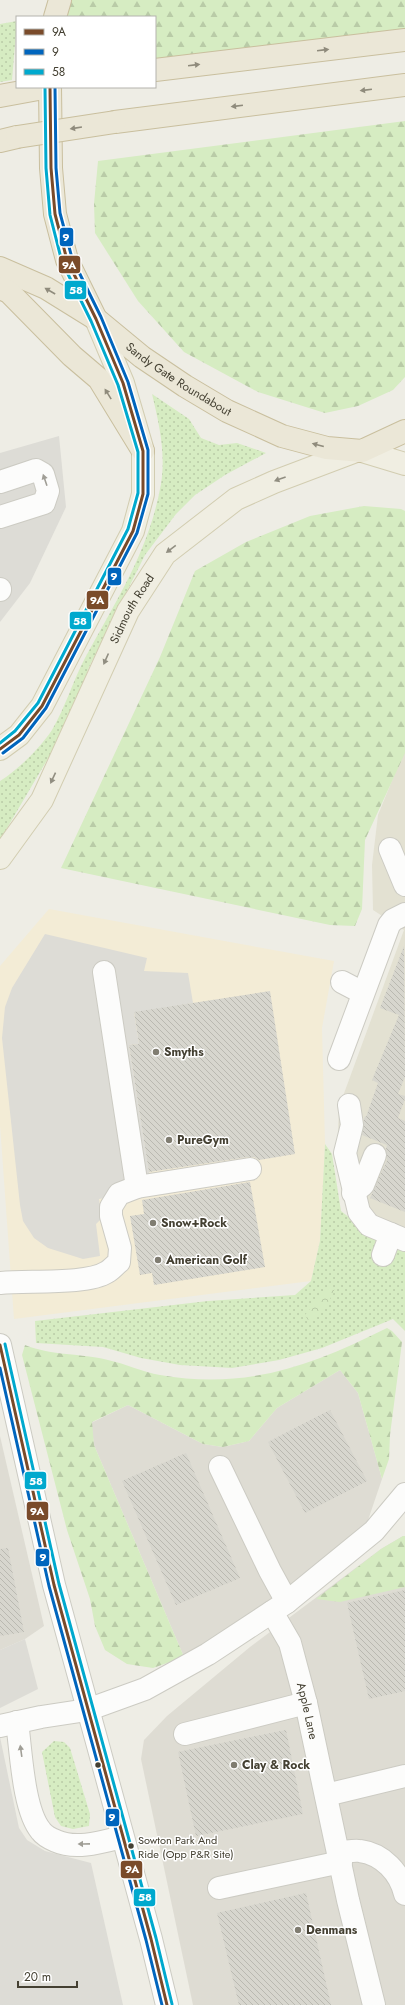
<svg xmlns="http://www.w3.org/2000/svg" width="405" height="2005" viewBox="0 0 405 2005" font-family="Jost,sans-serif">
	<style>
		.residential { fill: #e3e1d2 }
		.commercial { fill: #f3ecd6 }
		.industrial { fill: #dedcd3 }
		.grass { fill: url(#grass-dots) }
		.forest { fill: url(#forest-firs) }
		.park { fill: url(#park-crowns) }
		.parking { fill: #dddcd6 }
		.building { fill: url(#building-back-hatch) }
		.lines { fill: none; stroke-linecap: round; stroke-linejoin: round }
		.minor-casing { stroke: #cccbc3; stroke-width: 24 }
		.major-casing { stroke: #d2cdb1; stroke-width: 24 }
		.highway-casing { stroke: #c9bf9e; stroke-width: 24 }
		.minor { stroke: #fcfcfb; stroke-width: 22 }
		.major { stroke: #f0eee2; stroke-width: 22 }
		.highway { stroke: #ebe7d7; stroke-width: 22 }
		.highway-bridge-casing { stroke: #c9bf9e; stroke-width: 24; stroke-linecap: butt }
		.highway-bridge { stroke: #ebe7d7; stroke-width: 22 }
		.bus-1-casing { stroke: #fff; stroke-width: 6 }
		.bus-2-casing { stroke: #fff; stroke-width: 6 }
		.bus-3-casing { stroke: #fff; stroke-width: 6 }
		.bus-1 { stroke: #7a4b2a; stroke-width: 3 }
		.bus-2 { stroke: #0065bd; stroke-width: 3 }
		.bus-3 { stroke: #00a9ce; stroke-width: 3 }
		.oneway { fill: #8f8b7c }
		.oneway2 { fill: #918e81 }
		.oneway3 { fill: #a09e96 }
		.poi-dot { fill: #807d71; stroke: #fff; stroke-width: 1.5 }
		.bus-dot { fill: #444032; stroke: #fff; stroke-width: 1.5 }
		.labels { text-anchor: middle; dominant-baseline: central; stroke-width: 3; stroke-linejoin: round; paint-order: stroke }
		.bus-label { font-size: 11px; fill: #444032; stroke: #fff; text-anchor: start }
		.street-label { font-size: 12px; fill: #444032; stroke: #fff }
		.poi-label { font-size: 12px; font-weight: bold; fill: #444032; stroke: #fff; text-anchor: start }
		.line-badge { stroke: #fff; stroke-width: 1.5 }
		.badge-label { font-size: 11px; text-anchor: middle; font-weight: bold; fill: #fff }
	</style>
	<defs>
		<pattern id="grass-dots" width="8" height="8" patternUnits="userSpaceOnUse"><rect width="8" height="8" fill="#d6ecc2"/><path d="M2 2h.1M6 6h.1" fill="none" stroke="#b9cba7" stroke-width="1.8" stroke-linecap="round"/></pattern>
		<pattern id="forest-firs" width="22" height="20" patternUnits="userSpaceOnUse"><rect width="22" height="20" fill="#d6ecc2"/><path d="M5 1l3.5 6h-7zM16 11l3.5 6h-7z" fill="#b9cba7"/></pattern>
		<pattern id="park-crowns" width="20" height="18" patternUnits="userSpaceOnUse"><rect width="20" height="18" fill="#d6ecc2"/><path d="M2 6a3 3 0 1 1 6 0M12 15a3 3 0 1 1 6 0" fill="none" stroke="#b9cba7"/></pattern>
		<pattern id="building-back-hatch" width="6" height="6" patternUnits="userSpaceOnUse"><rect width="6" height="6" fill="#d7d6ce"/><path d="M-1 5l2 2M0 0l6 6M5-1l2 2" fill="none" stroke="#bab9b1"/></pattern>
	</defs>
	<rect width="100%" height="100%" fill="#eeede5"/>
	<polygon class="residential" points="405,749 405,1228 373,1216 354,1188 338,1132 339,1107 404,930 373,910 372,865 378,815"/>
	<polygon class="commercial" points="49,909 334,961 322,1028 325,1144 320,1241 311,1281 14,1319 0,1125 0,966"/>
	<g class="industrial">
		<polygon points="340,1370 358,1393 382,1479 365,1529 309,1577 184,1657 94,1445 91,1423 128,1405 203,1444 223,1447 249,1441 277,1408"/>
		<polygon points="0,1436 44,1626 25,1639 0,1650"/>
		<polygon points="403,1536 405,1536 405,2005 193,2005 141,1759 144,1740 167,1716 250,1647 381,1549"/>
	</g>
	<g class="grass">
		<polygon points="17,21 12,80 0,82 0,24"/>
		<path d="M152,394L189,419L201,438L219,445L237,443L266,453L225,475L195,495L176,514L145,555L89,667L70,721L0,840V781C19,769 39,749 52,730C65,708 73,681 85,658C117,599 149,551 161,484C166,453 159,423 152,394Z"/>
		<polygon points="325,1144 332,1154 341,1211 355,1222 405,1251 405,1331 393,1319 322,1348 279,1360 232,1368 180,1365 141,1358 103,1347 36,1343 35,1321 208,1301 295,1295 311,1281 320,1241"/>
		<polygon points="54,1741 64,1742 70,1748 90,1814 89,1826 73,1829 61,1826 55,1817 42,1752"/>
	</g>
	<g class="forest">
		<polygon points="60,0 405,0 405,40 155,70 155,17 55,17"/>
		<polygon points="405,121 405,377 393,390 358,406 325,413 258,392 184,352 138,301 95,233 94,204 98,161"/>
		<polygon points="364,506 401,509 405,511 405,753 365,840 362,909 355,926 330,925 61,868 160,657 195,571 246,542 310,516"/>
		<path d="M387,1328L392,1331L402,1342L390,1435L389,1459L382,1479L358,1393L340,1370L277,1408L249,1441L223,1447L203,1444L128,1405L92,1422L94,1445L184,1657L153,1668L127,1664L105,1650L95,1626L90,1599L67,1530L22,1355L25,1345C52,1356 81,1353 108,1360C126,1364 143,1372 160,1375C246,1390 311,1366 387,1328Z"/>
		<polygon points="403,1536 405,1536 405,1587 340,1602 316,1599 381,1549"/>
	</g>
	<path class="park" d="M329,1285L335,1288C329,1303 322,1313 309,1322L305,1315Z"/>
	<g class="parking">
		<polygon points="59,436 66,507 30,583 0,622 0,453"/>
		<polygon points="45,934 147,958 144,971 188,973 193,1003 134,1013 139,1044 129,1045 152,1190 99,1199 102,1218 96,1224 100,1256 83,1259 48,1248 34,1238 23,1221 20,1205 2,1038 5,1007 12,988"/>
		<polygon points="25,1639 38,1689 0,1708 0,1650"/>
		<polygon points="0,1737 19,1828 27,1840 45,1851 91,1863 123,2005 0,2005"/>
	</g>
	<g class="building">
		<polygon points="404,946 405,1077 398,1094 405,1096 405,1099 398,1118 405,1121 405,1212 370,1198 387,1160 386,1149 387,1145 362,1135 364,1119 365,1116 366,1117 378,1083 372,1080 399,1015 380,1008"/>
		<polygon points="270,991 295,1154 259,1160 254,1157 248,1157 149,1172 129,1045 139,1044 134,1012"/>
		<polygon points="250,1182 265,1267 154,1285 152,1273 140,1275 130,1216 144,1214 142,1200"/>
		<polygon points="330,1410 367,1481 305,1513 268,1442"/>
		<polygon points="186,1453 240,1578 176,1605 122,1481"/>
		<polygon points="8,1548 24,1632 0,1636 0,1549"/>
		<polygon points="405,1590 405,1691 369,1699 347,1603"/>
		<polygon points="286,1730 303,1814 196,1836 178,1752"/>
		<polygon points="306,1893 331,2005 239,2005 217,1913"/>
	</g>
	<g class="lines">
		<defs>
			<g id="minor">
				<polyline points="0,482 36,470 43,474 48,491 44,503 0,517"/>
				<polyline points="0,589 0,590"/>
				<polyline points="390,849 405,885"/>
				<polyline points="104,972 137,1187"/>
				<polyline points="342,982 363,993"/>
				<polyline points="339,1059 389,925 393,920 405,914"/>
				<polyline points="349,1105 352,1125 345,1153 359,1212 369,1225 405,1240"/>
				<polyline points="353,1193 363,1185 375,1155"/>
				<polyline points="383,1255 391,1234"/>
				<path d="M0,1283C27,1280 87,1285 107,1272C111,1270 115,1265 119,1262L120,1248L111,1216V1207L119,1194L137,1187L250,1169"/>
				<polyline points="0,1345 54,1585 151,1939 167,2005"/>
				<polyline points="220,1467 270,1571 287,1602"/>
				<path id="s1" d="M272,1612L290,1643L306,1703L348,1900L374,2005"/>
				<path d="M17,1722C21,1750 23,1810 41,1831C44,1835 51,1839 56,1841C76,1850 102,1842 122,1837"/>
				<polyline points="0,1726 41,1717 87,1710 145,1689 208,1654 287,1602 374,1531 405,1494"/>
				<polyline points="185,1734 306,1703"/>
				<polyline points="326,1795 405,1776"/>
				<path d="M338,1852C345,1852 354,1850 360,1851C383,1854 400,1873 405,1894"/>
				<polyline points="219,1888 341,1862"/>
			</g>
			<g id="major">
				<polyline points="362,451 405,464"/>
				<polyline points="0,749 19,735 42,706 133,531 143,494 143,451 123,383 96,319"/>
				<path id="s2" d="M0,858L42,800L128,611L165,554L236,499L274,482L356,451"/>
			</g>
			<g id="highway">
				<polyline points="55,17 60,0"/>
				<polyline points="155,70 405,40"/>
				<path id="s3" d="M50,87L51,168L55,214L67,260L96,319L142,357L185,386L227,411L282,436L327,448L362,451L405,431"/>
				<polyline points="0,96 49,87"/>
				<polyline points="115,122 405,85"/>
				<polyline points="0,141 17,137"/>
				<polyline points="0,268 46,288 96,319"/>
				<polyline points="0,288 9,292 72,356 99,379 143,451"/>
			</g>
		</defs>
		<use href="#minor" class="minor-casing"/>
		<use href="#major" class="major-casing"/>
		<use href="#highway" class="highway-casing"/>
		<use href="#minor" class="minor"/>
		<use href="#major" class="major"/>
		<use href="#highway" class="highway"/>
		<defs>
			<polyline id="highway-bridge" points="17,137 115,122"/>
		</defs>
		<use href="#highway-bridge" class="highway-bridge-casing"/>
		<use href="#highway-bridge" class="highway-bridge"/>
		<defs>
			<g id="bus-1">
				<polyline points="0,749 19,735 42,706 133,531 143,494 143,451 123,383 96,319 67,260 55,214 51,168 50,87"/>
				<polyline points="0,1345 54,1585 151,1939 167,2005"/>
			</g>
			<g id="bus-2">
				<polyline points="3,753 23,738 46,708 137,533 148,494 148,450 128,382 101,317 72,258 60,213 56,168 55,87"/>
				<polyline points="0,1368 49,1586 146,1940 162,2005"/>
			</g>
			<g id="bus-3">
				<polyline points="0,743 15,731 38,703 128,529 138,493 138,452 118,385 91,321 62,262 50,215 46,168 45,87"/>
				<polyline points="5,1344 59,1584 156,1938 172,2004"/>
			</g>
		</defs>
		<use href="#bus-1" class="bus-1-casing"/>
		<use href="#bus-2" class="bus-2-casing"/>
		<use href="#bus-3" class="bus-3-casing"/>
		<use href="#bus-1" class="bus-1"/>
		<use href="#bus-2" class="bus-2"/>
		<use href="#bus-3" class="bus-3"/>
	</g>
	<defs><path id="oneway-solid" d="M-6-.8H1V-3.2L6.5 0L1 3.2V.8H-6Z"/></defs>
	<g class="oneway">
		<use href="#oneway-solid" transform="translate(323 50) rotate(-7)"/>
		<use href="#oneway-solid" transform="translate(194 65) rotate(-7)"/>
		<use href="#oneway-solid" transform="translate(366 90) rotate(173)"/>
		<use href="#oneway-solid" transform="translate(237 106) rotate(173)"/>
		<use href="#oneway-solid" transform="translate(76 128) rotate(171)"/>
		<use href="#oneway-solid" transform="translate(50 291) rotate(-150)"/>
		<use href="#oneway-solid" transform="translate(108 394) rotate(-122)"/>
		<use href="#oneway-solid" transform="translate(318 445) rotate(-165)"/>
	</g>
	<g class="oneway2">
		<use href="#oneway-solid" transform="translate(280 479) rotate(160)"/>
		<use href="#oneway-solid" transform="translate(171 549) rotate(143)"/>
		<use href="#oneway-solid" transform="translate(106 659) rotate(114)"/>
		<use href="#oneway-solid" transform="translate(53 778) rotate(115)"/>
	</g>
	<g class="oneway3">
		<use href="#oneway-solid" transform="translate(45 480) rotate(-109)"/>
		<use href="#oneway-solid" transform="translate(21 1751) rotate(-98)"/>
		<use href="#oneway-solid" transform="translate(84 1844) rotate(179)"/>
	</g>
	<g class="poi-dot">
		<circle cx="156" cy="1052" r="4"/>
		<circle cx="169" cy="1140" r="4"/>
		<circle cx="153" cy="1223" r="4"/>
		<circle cx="158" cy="1260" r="4"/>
		<circle cx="234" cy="1765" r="4"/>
		<circle cx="298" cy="1930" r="4"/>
	</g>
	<g class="bus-dot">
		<circle cx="98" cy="1765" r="3.5"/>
		<circle cx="131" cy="1846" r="3.5"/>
	</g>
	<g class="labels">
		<g class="bus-label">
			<text x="138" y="1840">Sowton Park And<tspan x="138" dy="14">Ride (Opp P&amp;R Site)</tspan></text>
		</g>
		<g class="street-label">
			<text stroke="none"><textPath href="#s3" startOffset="343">Sandy Gate Roundabout</textPath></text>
			<text stroke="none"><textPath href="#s2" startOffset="283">Sidmouth Road</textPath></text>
			<text stroke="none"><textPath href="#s1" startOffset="106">Apple Lane</textPath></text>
		</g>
		<g class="poi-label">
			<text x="164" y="1052">Smyths</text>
			<text x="177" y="1140">PureGym</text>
			<text x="161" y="1223">Snow+Rock</text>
			<text x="166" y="1260">American Golf</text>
			<text x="242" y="1765">Clay &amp; Rock</text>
			<text x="306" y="1930">Denmans</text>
		</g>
	</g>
	<g class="line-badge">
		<rect x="59" y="227" width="15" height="20" rx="4" fill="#0065bd"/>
		<rect x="58" y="255" width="23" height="19" rx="4" fill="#7a4b2a"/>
		<rect x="64" y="280" width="23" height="20" rx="4" fill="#00a9ce"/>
		<rect x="107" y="567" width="15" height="19" rx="4" fill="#0065bd"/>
		<rect x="86" y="590" width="23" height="20" rx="4" fill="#7a4b2a"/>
		<rect x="69" y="611" width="23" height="19" rx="4" fill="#00a9ce"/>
		<rect x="24" y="1471" width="23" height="19" rx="4" fill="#00a9ce"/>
		<rect x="26" y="1501" width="23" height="20" rx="4" fill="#7a4b2a"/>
		<rect x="35" y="1548" width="15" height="19" rx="4" fill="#0065bd"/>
		<rect x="105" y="1808" width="15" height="19" rx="4" fill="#0065bd"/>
		<rect x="120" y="1860" width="23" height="19" rx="4" fill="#7a4b2a"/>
		<rect x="133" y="1888" width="23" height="19" rx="4" fill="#00a9ce"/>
	</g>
	<g class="badge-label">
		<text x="66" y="241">9</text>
		<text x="69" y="269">9A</text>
		<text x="76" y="294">58</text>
		<text x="114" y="580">9</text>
		<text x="97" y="604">9A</text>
		<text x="80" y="625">58</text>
		<text x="36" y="1485">58</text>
		<text x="37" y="1515">9A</text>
		<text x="43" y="1561">9</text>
		<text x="112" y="1821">9</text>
		<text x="132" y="1873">9A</text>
		<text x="145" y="1901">58</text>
	</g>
	<rect x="16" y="16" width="140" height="72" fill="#ffffff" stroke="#b4b3ad"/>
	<rect x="24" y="29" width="20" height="6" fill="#7a4b2a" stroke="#b4b3ad"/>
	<text x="52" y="36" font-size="12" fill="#444032">9A</text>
	<rect x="24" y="49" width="20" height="6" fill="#0065bd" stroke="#b4b3ad"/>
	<text x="52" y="56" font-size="12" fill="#444032">9</text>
	<rect x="24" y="69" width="20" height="6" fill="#00a9ce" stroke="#b4b3ad"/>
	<text x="52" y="76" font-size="12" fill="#444032">58</text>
	<path d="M18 1981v6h59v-6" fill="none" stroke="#444032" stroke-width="2"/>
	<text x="24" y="1981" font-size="12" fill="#444032" stroke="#ffffff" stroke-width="3" paint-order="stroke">20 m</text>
</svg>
